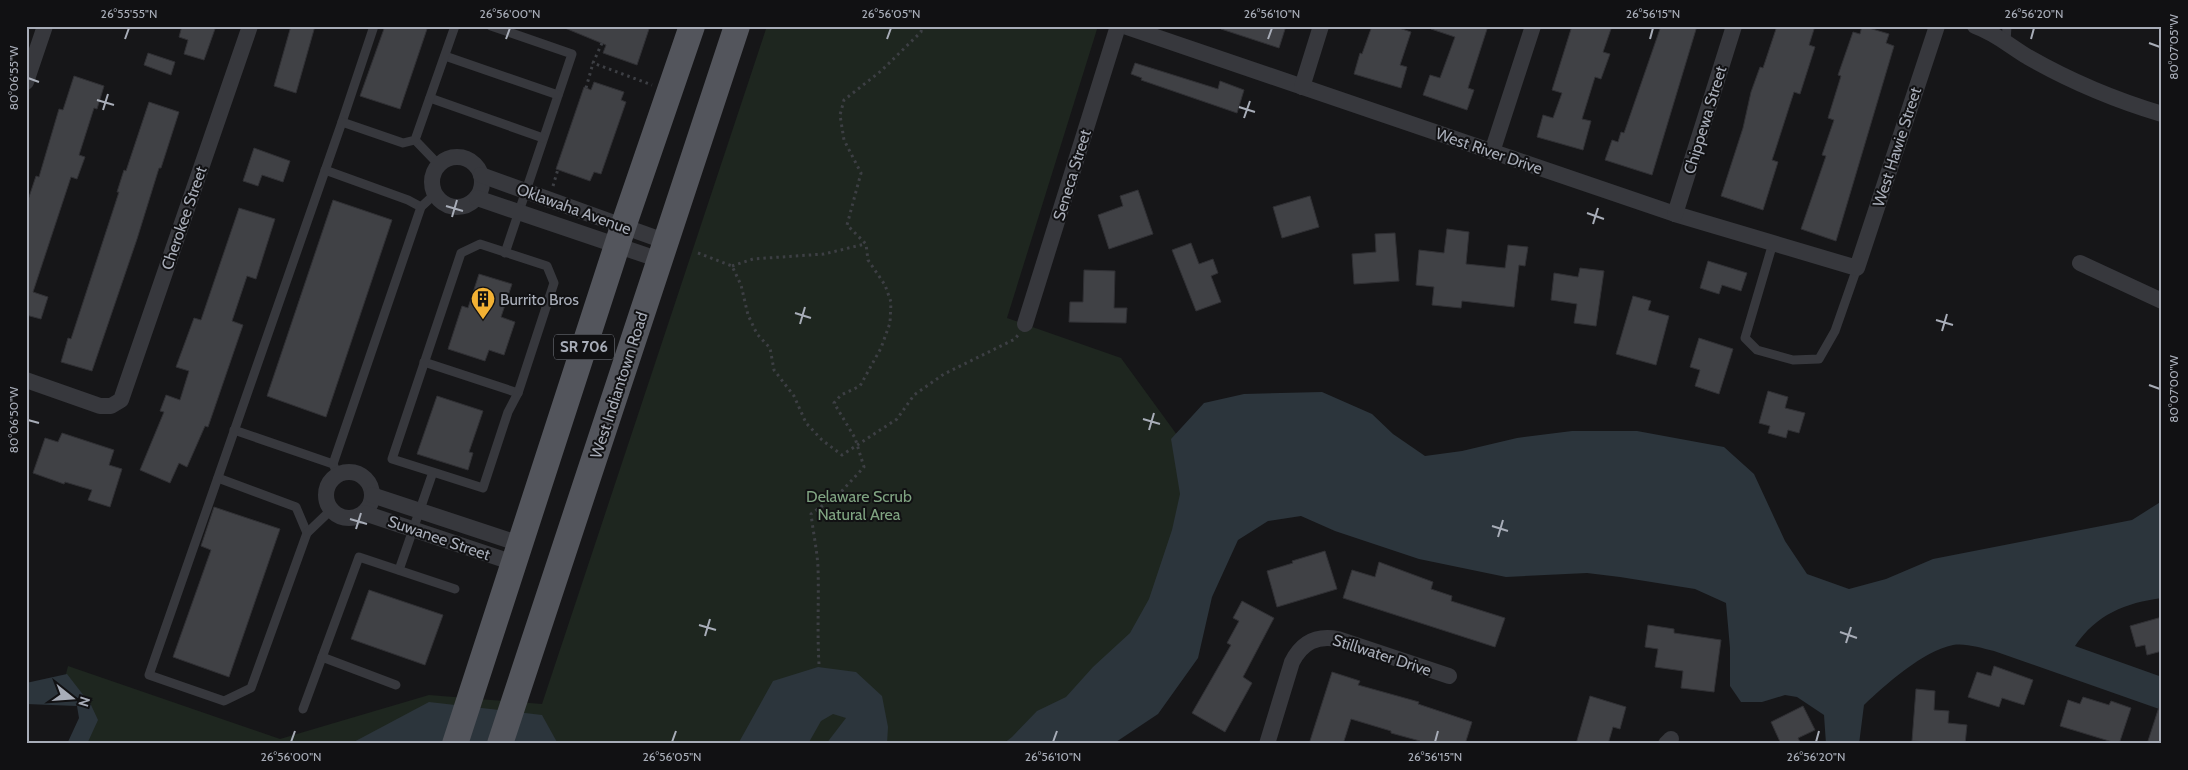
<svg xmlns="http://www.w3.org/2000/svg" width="2188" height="770" viewBox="0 0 2188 770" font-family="Cabin,sans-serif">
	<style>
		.green { fill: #1e261f }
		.water { fill: #2c353c }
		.building { fill: #404145; stroke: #303034 }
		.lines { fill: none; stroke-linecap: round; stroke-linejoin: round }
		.path { stroke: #3d3f44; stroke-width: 3; stroke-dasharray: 2.5 4; stroke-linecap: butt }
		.service { stroke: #37383d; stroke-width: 9 }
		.minor { stroke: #37383d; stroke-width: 16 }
		.primary { stroke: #53555c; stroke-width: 26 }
		.ticks { fill: none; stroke: #a8adb8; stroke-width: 2 }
		.labels { text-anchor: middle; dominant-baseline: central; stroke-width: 4; stroke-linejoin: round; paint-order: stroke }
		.shield { fill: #111113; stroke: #7b7e86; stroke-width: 1 }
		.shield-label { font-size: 15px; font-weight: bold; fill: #a8adb8 }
		.street-label { font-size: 16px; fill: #a8adb8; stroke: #111113 }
		.poi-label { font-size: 16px; fill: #a8adb8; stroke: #111113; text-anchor: start }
		.park-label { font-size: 16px; fill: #7fa381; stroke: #111113 }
		.neatline { fill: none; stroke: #a8adb8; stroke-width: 2 }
		.ticks-label { font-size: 12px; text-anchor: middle; fill: #a8adb8 }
	</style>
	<rect width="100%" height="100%" fill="#161618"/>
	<polygon class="green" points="767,26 1098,26 1007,318 1121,358 1188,450 1180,535 1148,633 1021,744 78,744 89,716 64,682 68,666 280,739 429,695 542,704"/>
	<g class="water">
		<path d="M1322,392L1372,414L1393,434L1425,456L1462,451L1517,438L1572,431H1637L1724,447L1754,474L1785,541L1807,574L1849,589L1886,579L1933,559L2132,520L2162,501V598C2125,603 2097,614 2075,646L2162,677V710L1994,651C1981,648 1966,643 1953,645C1923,651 1885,685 1864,705L1859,744H1826L1824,715L1797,697L1785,695L1762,702H1741L1730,686V648L1726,603L1695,589L1620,577L1587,573L1506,577L1419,559L1335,531L1301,516L1268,521L1238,540L1212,597L1198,658L1158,714L1113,744H1003L1012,737L1037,711L1066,697L1093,667L1130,633L1149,599L1172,530L1180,494L1171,439L1204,403L1244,394Z"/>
		<polygon points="818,667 856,672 882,696 888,727 887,744 826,744 846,718 833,714 821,721 808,744 738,744 773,681"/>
		<polygon points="67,674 91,705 98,720 87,744 67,744 79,718 77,706 26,704 26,683"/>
		<polygon points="429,702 542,715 558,744 350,744"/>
	</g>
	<g class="building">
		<polygon points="182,26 216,26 204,60 184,54 188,40 179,37"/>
		<polygon points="291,26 315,26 296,93 274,86"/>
		<polygon points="385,26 428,26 400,109 360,96"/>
		<polygon points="560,26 650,26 637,65 603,53 606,45"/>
		<polygon points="1222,26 1286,26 1279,48 1221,29"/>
		<polygon points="1372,26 1393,26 1411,32 1400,65 1407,67 1401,88 1354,74 1360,53 1362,54"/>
		<polygon points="1431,26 1488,26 1468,88 1474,90 1467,110 1423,95 1430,75 1440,78 1455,37 1431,29"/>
		<polygon points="1572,26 1612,26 1603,52 1610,54 1601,79 1595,77 1582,119 1591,121 1583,150 1537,137 1543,115 1553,118 1562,93 1552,90"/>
		<polygon points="1661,26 1697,26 1652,175 1605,160 1612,140 1618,142 1621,132 1624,133"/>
		<polygon points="1777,26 1815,26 1809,45 1815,47 1800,94 1794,92 1776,148 1772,160 1778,162 1763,210 1721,196 1743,128 1751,92 1760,67 1763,68"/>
		<polygon points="1862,26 1889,34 1886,43 1894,46 1836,241 1801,229 1826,156 1822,155 1834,120 1828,118 1841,76 1838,75 1853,32 1860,34"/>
		<polygon points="148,53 175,62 171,75 144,65"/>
		<polygon points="1135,63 1218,89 1220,81 1244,90 1237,113 1141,80 1142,78 1131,74"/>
		<polygon points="74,76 104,86 97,109 94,108 79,155 85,157 77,179 71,177 33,292 48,297 41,319 26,315 26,206 36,176 39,177 59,109 63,110"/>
		<polygon points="594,82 624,92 621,100 626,102 601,174 594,172 590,181 556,169 584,87 591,90"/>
		<polygon points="149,102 179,112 161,168 159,168 137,239 92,371 61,362 68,338 71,339 119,192 117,192 124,170 126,171"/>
		<polygon points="254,148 290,161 283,182 262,175 258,186 243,181"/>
		<polygon points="1138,190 1153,234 1109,249 1098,215 1123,206 1120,196"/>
		<polygon points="1310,196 1319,227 1282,238 1273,207"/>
		<polygon points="333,200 392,220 326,417 267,396"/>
		<polygon points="239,208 275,219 256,279 247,276 232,321 243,325 208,427 205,426 187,467 179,463 170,483 140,470 164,412 160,411 166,395 180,400 189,371 176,367 194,318 201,320"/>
		<polygon points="1447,229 1469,232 1466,264 1505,268 1508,245 1528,247 1525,266 1519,265 1514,307 1462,301 1461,308 1432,305 1434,287 1416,285 1419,250 1444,253"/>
		<polygon points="1395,233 1399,281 1354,284 1352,254 1376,252 1375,234"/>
		<polygon points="1191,243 1199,264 1213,259 1218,273 1211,276 1221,302 1196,311 1172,250"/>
		<polygon points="1708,261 1747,273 1741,291 1722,285 1719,294 1700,288"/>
		<polygon points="1580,268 1604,271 1596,326 1574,323 1577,304 1551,300 1554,273 1578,277"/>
		<polygon points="1084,270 1115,271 1114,308 1127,308 1126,323 1069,322 1070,302 1083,302"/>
		<polygon points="479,274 512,284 501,317 515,322 504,355 489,350 485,361 448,349 462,306 468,308"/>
		<polygon points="1633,296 1651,301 1648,310 1669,316 1656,365 1616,354"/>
		<polygon points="1699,338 1733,349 1719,394 1695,386 1700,370 1690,367"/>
		<polygon points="1768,391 1788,397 1785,408 1805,413 1799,433 1788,430 1786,438 1768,433 1770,426 1759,423"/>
		<polygon points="437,396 483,411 469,452 473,453 468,470 417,454"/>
		<polygon points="62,433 114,450 109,465 122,469 110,507 88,500 92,490 65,482 64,484 33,473 45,438 58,442"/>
		<polygon points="214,507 280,529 229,677 173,657 211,550 201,546"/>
		<polygon points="1325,551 1337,589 1277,607 1267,571 1293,563 1292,561"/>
		<polygon points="1379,562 1433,582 1431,589 1452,596 1451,601 1505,618 1495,647 1343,598 1352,570 1375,577"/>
		<polygon points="369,590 443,615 425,665 351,639"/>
		<polygon points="1242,601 1274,618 1243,677 1252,683 1225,732 1192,713 1231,645 1227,643 1239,621 1233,618"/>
		<polygon points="2162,617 2162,651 2147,655 2145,645 2136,647 2130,626"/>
		<polygon points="1648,625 1674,629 1674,633 1721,640 1714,692 1681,688 1683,671 1655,667 1658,649 1645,647"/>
		<polygon points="1994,666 2033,680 2024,705 2002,698 1999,707 1968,697 1977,672 1991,676"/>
		<polygon points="1332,672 1360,681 1358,685 1419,702 1418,704 1472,722 1465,744 1419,744 1420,741 1391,733 1391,731 1351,719 1343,744 1309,744"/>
		<polygon points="1916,689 1935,691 1934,710 1949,711 1948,723 1967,725 1965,744 1912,741"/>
		<polygon points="1590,696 1626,707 1620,729 1613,727 1608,744 1576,744"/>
		<polygon points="2083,697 2109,705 2111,701 2131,708 2119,744 2060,726 2068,700 2080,704"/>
		<polygon points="1803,706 1815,730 1798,738 1801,744 1781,744 1771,722"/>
		<polygon points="2159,707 2162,707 2162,744 2147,744"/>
	</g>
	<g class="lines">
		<g class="path">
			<polyline points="602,43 593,63 652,85"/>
			<polyline points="586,88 593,63"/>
			<polyline points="553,186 558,169"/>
			<polyline points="698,253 732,266 741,285 748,315 757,334 770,348 774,370 794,396 806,423 822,440 842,455 897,419 914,395 944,374 1015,339 1018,335"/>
			<polyline points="732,266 753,259 824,254 865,244"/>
			<path d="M819,664C817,631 819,600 818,567C817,550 813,531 811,514L840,493L864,467L855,438L834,403L841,395L860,386L881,348L890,323L891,302L885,285L868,260L866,244L847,225L861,173L844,140L840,115L844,100L881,71L921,32L922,26"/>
		</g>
		<g class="service">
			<polyline points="491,26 572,54 505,253"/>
			<polyline points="2006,42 2007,26"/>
			<polyline points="445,56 558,95"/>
			<polyline points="430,98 543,138"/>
			<polyline points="342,122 374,26"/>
			<polyline points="415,140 439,165"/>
			<polyline points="325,170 408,200 421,207"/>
			<polyline points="1773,243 1745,338 1757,350 1793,360 1819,359 1835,331 1857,268"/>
			<polyline points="424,362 518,393"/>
			<polyline points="234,430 333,464 338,475"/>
			<polyline points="333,464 421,207 435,194"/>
			<polyline points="218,478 296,507 307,533"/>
			<polyline points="331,510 307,533 251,688 224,701 149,675 342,122 403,143 415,140 455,26"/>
			<polyline points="399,570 433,472 483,488 508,412 518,393 554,283 547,266 480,244 461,253 392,459 433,472"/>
			<polyline points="322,657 396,685"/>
			<polyline points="303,709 359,557 455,589"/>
		</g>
		<g class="minor">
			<polyline points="1124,26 1675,214 1857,268 1937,26"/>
			<path d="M1975,26C1995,33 2010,46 2028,57C2070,81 2115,100 2162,114"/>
			<polyline points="26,82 45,26"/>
			<polyline points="1302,87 1321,26"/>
			<polyline points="1492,152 1533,26"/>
			<circle cx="457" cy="182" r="25"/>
			<polyline points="481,175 667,242"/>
			<polyline points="477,198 660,260"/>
			<polyline points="1675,214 1734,26"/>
			<polyline points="2080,263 2162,301"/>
			<polyline points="1025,324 1118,26"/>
			<polyline points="26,380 100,406 111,406 121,400 250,26"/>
			<circle cx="349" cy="495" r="23"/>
			<polyline points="372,495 520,544"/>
			<polyline points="364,513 514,563"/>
			<path d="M1267,744L1292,662C1302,642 1317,635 1338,639L1449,676"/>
			<polyline points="1666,744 1671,739"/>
		</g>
		<g class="primary">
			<polyline points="455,744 623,227 692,26"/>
			<polyline points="500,744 737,26"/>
		</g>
	</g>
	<path class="ticks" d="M125,39L129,28M506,39L510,28M887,39L891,28M1268,39L1272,28M1650,39L1653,28M2031,39L2034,28M2149,43L2160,47M28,78L39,82M97,100L114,105M1239,107L1255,112M103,110L108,94M1244,118L1250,101M446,206L463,211M1587,213L1604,219M452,217L457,200M1593,224L1598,208M795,313L811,318M1936,320L1953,325M800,324L805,307M1942,331L1947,314M2149,385L2160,389M1143,419L1160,424M28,420L39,423M1149,430L1154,413M350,519L367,524M1492,526L1508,531M356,529L361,513M1498,537L1503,520M699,625L716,630M1840,632L1857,638M705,636L710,619M1846,643L1851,627M291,742L295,731M672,742L676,731M1053,742L1057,731M1435,742L1438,731M1816,742L1819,731"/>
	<defs>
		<symbol id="building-pin" viewBox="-11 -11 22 30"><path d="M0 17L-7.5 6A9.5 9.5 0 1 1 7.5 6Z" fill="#f2b134" stroke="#111113"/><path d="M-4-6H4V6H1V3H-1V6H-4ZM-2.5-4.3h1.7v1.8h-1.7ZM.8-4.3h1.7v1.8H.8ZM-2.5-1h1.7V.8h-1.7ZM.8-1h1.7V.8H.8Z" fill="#111"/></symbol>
	</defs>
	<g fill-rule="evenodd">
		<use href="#building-pin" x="469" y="285" width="28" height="38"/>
	</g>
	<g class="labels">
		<rect class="shield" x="554" y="334.5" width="60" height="25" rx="4"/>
		<g class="shield-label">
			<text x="584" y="347">SR 706</text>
		</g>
		<g class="street-label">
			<text transform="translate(1705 120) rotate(-73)">Chippewa Street</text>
			<text transform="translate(1897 147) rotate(-72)">West Hawie Street</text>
			<text transform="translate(1489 151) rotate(19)">West River Drive</text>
			<text transform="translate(1072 175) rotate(-73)">Seneca Street</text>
			<text transform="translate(574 209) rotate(20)">Oklawaha Avenue</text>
			<text transform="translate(184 218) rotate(-71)">Cherokee Street</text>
			<text transform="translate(619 385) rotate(-72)">West Indiantown Road</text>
			<text transform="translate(439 538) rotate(19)">Suwanee Street</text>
			<text transform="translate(1382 655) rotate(18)">Stillwater Drive</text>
		</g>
		<g class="poi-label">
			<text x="500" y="299">Burrito Bros</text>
		</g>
		<g class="park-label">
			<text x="859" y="496">Delaware Scrub<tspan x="859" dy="18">Natural Area</tspan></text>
		</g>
	</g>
	<rect width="2188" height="770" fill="none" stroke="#111113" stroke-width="55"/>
	<g transform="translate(72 698) rotate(107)" stroke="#111113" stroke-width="4" paint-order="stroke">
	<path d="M0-4L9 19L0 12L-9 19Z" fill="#a8adb8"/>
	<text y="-8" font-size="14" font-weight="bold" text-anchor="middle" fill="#a8adb8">N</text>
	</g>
	<rect x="28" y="28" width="2132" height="714" class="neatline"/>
	<g class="ticks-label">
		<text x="129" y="18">26°55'55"N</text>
		<text x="510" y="18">26°56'00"N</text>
		<text x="891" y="18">26°56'05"N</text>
		<text x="1272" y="18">26°56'10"N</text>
		<text x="1653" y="18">26°56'15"N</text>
		<text x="2034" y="18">26°56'20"N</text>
		<text transform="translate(2174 47) rotate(-90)" y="4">80°07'05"W</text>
		<text transform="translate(14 78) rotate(-90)" y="4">80°06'55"W</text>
		<text transform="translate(2174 389) rotate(-90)" y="4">80°07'00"W</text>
		<text transform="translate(14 420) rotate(-90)" y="4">80°06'50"W</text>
		<text x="291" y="761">26°56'00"N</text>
		<text x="672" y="761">26°56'05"N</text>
		<text x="1053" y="761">26°56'10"N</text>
		<text x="1435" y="761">26°56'15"N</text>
		<text x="1816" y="761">26°56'20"N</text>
	</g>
</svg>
